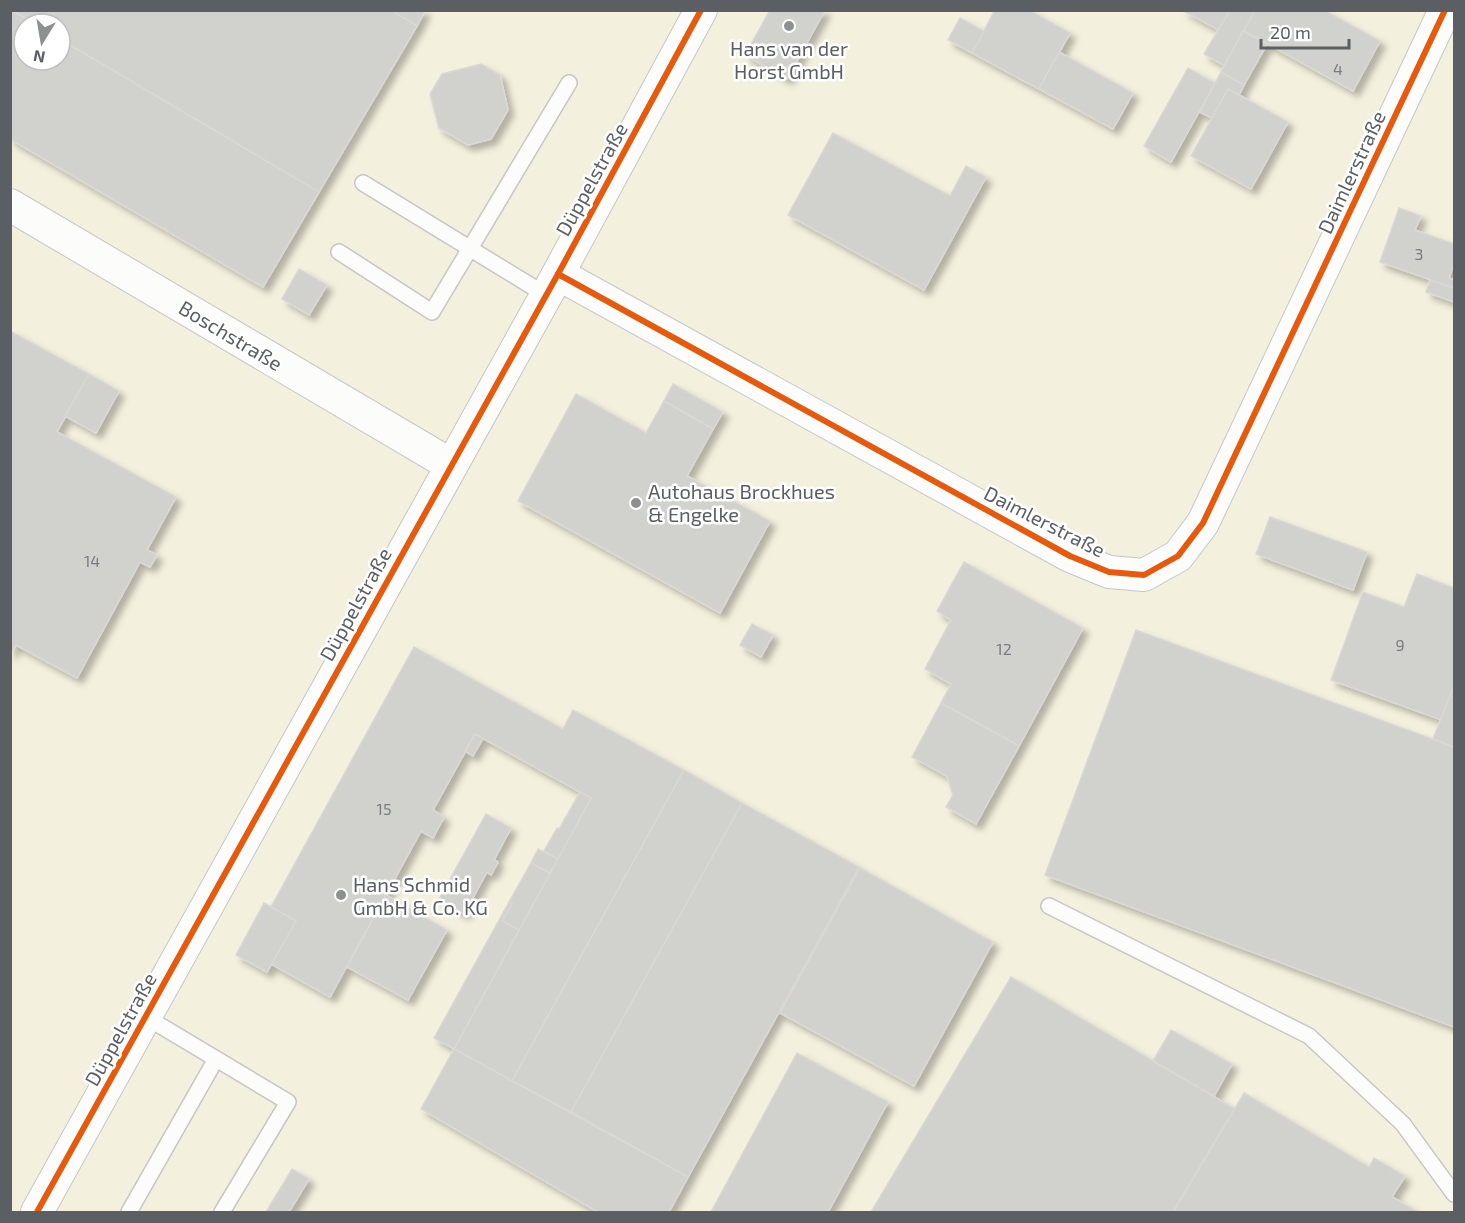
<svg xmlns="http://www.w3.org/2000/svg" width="1465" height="1223" viewBox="0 0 1465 1223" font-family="'Exo 2',sans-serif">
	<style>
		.commercial { fill: #f4f0de; fill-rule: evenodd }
		.building { fill: #d1d1ce; stroke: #dad8d4; stroke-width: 1.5; filter: url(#shadow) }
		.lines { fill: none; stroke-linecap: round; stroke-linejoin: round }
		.lane-casing { stroke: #c6c6c6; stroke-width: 18 }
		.street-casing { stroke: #c6c6c6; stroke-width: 34 }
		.lane { stroke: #fcfcfb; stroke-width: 15 }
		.street { stroke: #fcfcfb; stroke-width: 32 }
		.cycleway-casing { stroke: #fff; stroke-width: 10 }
		.cycleway { stroke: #e8590c; stroke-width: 6 }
		.poi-dot { fill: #8d8f90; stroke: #fff; stroke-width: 2 }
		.labels { text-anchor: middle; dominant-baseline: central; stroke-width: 5; stroke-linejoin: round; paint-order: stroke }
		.number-label { font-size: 16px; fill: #7a7c7f }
		.poi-label { font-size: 20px; fill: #5b5e63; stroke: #fff; text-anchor: start }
		.street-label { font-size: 20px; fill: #5b5e63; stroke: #fff }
	</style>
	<defs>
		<filter id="shadow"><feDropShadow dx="5.5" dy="5.5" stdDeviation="3" flood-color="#0004"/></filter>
	</defs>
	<rect width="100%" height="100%" fill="#ebeae5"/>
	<path class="commercial" d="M11,11H1454V1212H11ZM24,24H60V60H24Z"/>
	<g class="building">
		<polygon points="10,10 35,24 24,24 24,60 60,60 60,39 319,192 263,287 10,139"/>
		<polygon points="12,10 391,10 417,26 319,192 60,39 60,24 35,24"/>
		<polygon points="391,10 425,10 417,26"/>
		<polygon points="770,10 825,10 787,79 745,55"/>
		<polygon points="995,10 1029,10 1070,33 1039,89 972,53"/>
		<polygon points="1182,10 1230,10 1219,30"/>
		<polygon points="1230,10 1255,10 1225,66 1204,54"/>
		<polygon points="1255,10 1324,10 1380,41 1353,91 1244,31"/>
		<polygon points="960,18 984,31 972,53 948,40"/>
		<polygon points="1243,31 1267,44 1244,85 1221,72"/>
		<polygon points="1059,52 1133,93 1113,129 1039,89"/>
		<polygon points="481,64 500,75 508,110 491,139 468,145 439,128 430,94 442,74"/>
		<polygon points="1188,68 1215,83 1171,162 1144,146"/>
		<polygon points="1221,72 1244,85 1239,95 1228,89 1212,118 1200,112"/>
		<polygon points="1228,89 1288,122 1251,189 1191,156"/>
		<polygon points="833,133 950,196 966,166 986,177 924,290 788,215"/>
		<polygon points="1399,208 1421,216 1415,230 1454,244 1454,263 1449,278 1454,280 1454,288 1380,262"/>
		<polygon points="299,269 327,285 309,315 282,299"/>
		<polygon points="1430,280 1454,288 1454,302 1426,292"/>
		<polygon points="10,331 89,374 57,432 176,497 147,550 157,555 150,567 140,562 77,678 16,645 10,654"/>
		<polygon points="89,374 119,391 96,433 65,416"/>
		<polygon points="673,384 723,412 713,429 664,401"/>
		<polygon points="576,394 646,433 664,401 713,429 687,476 770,521 720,613 518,501"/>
		<polygon points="1270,517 1367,552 1353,590 1256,554"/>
		<polygon points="964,562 1083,628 1019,746 941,703 951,684 925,669 951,620 937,611"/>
		<polygon points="1417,574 1454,588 1454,686 1442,720 1331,680 1363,592 1404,607"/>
		<polygon points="752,624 773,635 761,657 740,645"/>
		<polygon points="1136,630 1454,747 1454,1027 1045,875"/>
		<polygon points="414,647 563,729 573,710 684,770 512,1081 454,1049 591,798 475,734 433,810 444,817 433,838 421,831 330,997 271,964 296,921 271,907"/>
		<polygon points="1454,686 1454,747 1433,739"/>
		<polygon points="941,703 1019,746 976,824 946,807 953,795 947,776 912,757"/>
		<polygon points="475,734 483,738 473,756 465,751"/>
		<polygon points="684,770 742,803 571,1112 512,1081"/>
		<polygon points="580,792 591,798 558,859 544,851 557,828 559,829"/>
		<polygon points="742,803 859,867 688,1177 571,1112"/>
		<polygon points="486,814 511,828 494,860 498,862 491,875 487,872 464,914 439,899"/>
		<polygon points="538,849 558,859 550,873 531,863"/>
		<polygon points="531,863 550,873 519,930 502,921 512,904 509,902"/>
		<polygon points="860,868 993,942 914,1086 780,1013"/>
		<polygon points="386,895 447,930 408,1000 347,967"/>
		<polygon points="509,902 512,904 502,921 519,930 454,1049 434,1038"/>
		<polygon points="264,903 296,921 267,972 236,955"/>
		<polygon points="1011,977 1235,1109 1173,1212 871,1212"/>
		<polygon points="1171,1030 1232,1064 1214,1096 1153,1061"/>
		<polygon points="454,1049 688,1177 669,1212 598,1212 421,1109"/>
		<polygon points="797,1053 888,1102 828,1212 711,1212"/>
		<polygon points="1244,1093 1369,1167 1374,1158 1405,1176 1392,1197 1418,1212 1173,1212"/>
		<polygon points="292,1169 309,1179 289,1212 266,1212"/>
	</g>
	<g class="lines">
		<defs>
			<g id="lane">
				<polyline points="363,183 546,295"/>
				<polyline points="339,252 432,312 569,83"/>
				<polyline points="1049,906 1309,1036 1403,1124 1454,1194"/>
				<polyline points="146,1017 288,1102 222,1212"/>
				<polyline points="129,1212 216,1059"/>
			</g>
			<g id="street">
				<polyline points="10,205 451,465"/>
				<polyline points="558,274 1070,556 1109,572 1144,575 1178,556 1203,523 1445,10"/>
				<polyline points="37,1212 558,274 701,10"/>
			</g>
		</defs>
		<use href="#lane" class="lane-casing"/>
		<use href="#street" class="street-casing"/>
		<use href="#lane" class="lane"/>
		<use href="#street" class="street"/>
		<defs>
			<g id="cycleway">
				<polyline points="558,274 1070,556 1109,572 1144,575 1178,556 1203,523 1445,10"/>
				<polyline points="37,1212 558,274 701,10"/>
			</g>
		</defs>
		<use href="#cycleway" class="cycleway-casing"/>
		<use href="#cycleway" class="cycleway"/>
	</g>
	<g class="poi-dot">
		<circle cx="789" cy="26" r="6"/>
		<circle cx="636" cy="503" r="6"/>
		<circle cx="341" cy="895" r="6"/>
	</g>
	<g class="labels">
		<g class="number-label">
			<text x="1338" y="68">4</text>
			<text x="1419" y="253">3</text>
			<text x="92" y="560">14</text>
			<text x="1400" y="644">9</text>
			<text x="1004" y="648">12</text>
			<text x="384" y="808">15</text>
		</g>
		<g class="poi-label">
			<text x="789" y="48" text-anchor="middle">Hans van der<tspan x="789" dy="23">Horst GmbH</tspan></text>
			<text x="648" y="491">Autohaus Brockhues<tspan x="648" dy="23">&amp; Engelke</tspan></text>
			<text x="353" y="884">Hans Schmid<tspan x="353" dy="23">GmbH &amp; Co. KG</tspan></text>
		</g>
		<g class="street-label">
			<text transform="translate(1351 172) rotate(-65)">Daimlerstraße</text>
			<text transform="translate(591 179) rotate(-61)">Düppelstraße</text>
			<text transform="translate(231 335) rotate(31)">Boschstraße</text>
			<text transform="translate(1045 521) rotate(27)">Daimlerstraße</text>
			<text transform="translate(355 604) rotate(-61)">Düppelstraße</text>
			<text transform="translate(120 1029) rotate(-61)">Düppelstraße</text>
		</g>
	</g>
	<rect width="1465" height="1223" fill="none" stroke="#5b5e63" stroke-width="24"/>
	<g transform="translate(42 42) rotate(191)"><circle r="28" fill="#ffffff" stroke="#bdbfc1" stroke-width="1.5"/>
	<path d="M0-4.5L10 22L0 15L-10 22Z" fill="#8d8f90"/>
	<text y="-9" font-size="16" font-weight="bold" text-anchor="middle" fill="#5b5e63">N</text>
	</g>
	<path d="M1261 39v9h88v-9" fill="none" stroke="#5b5e63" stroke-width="3"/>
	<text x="1270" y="39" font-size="18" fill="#5b5e63" stroke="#ffffff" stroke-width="4.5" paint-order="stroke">20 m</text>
</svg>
